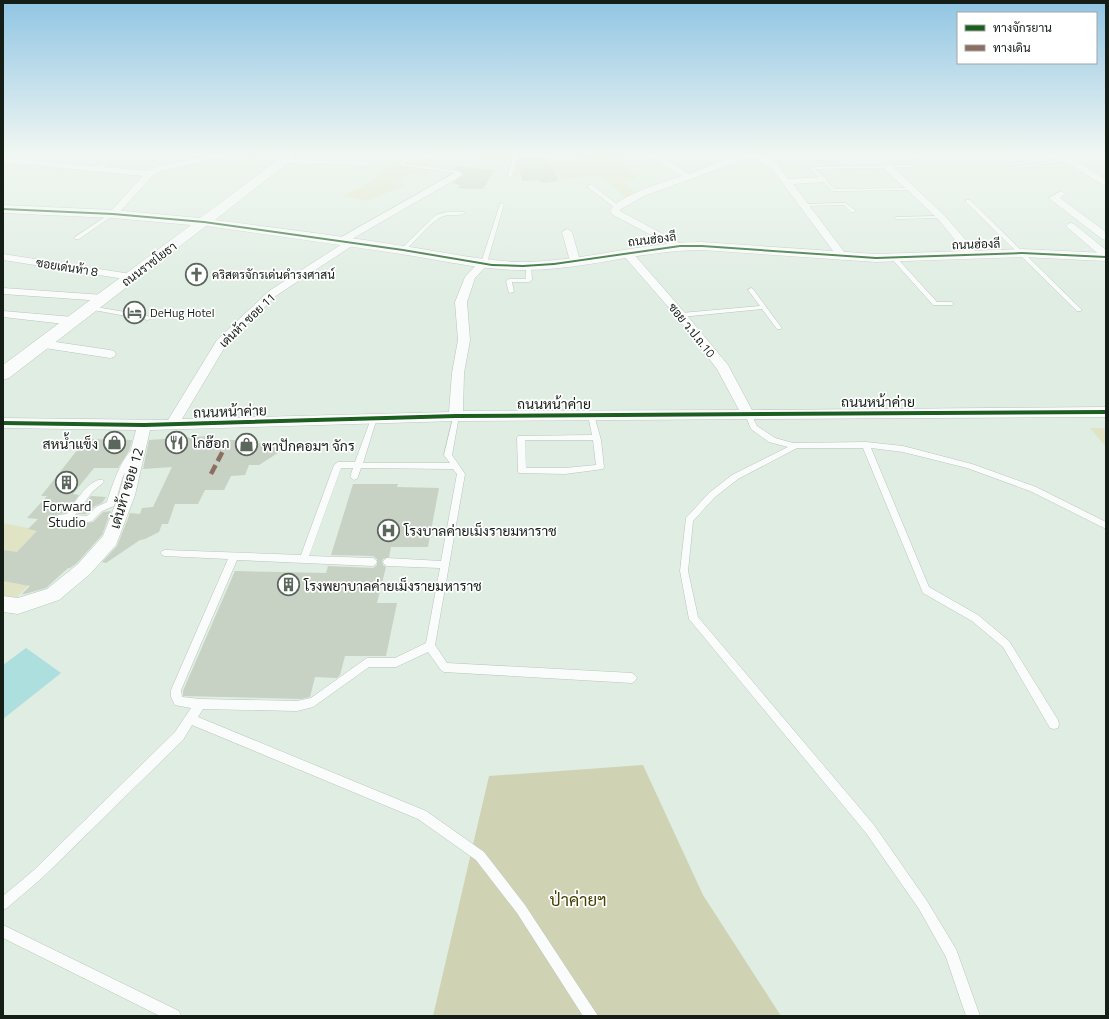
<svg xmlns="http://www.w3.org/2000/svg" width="1109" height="1019" viewBox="0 0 1109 1019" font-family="'Titillium Web',Sarabun,sans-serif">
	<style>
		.green { fill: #e0e4c4 }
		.forest { fill: #cfd3b3 }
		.water { fill: #addfde }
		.building { fill: #c7d2c4 }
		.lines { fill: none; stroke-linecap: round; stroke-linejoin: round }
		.lane-casing { stroke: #bbc5bd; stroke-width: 1 }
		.street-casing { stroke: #bbc5bd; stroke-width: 1 }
		.secondary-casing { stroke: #bbc5bd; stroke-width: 1 }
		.lane { fill: #fafcfb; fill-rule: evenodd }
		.street { fill: #fafcfb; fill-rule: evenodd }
		.secondary { fill: #fafcfb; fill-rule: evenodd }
		.quiet-far1 { stroke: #8d6e63; stroke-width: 3; stroke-dasharray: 5.5 3; stroke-linecap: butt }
		.quiet { stroke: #8d6e63; stroke-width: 4.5; stroke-dasharray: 10 4.5; stroke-linecap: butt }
		.cycleway-casing { stroke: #fff; stroke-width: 2 }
		.cycleway { fill: #1b5e20; fill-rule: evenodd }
		.labels { text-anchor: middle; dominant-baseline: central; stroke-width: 3.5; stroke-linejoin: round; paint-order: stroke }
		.far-street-label { font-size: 12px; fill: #141d16; stroke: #fff }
		.far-poi-label { font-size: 12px; fill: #141d16; stroke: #fff; text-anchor: start }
		.street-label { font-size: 14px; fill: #141d16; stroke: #fff }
		.poi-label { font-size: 14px; fill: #141d16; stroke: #fff; text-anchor: start }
		.near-park-label { font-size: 17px; fill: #464100; stroke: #fff }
	</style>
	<rect width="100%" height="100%" fill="#dfede2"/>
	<g class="green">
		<path d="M407,153H512L511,160L476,159L477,156H475L441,154C434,156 430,161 426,167L429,172L422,175L410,174L396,182L406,185L367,201L343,196L374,180L378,174L397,162Z"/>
		<polygon points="614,157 630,169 627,171 637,178 622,182 637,194 627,199 601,176 560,179 556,172 554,172 514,176 517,163 528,166"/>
		<polygon points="1090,428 1106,428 1106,447"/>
		<polygon points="3,523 42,531 47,566 14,600 3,599"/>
	</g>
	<g class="forest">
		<polygon points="542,153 643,153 583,160 580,153"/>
		<polygon points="643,765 703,895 781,1016 433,1016 489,776"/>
	</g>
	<polygon class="water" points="26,648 61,673 3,719 3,665"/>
	<g class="building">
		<polygon points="523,153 539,153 540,155 542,155 554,170 559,181 542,183 538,180 522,181 518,158 519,154"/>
		<polygon points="456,166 494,170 483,189 471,189 458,188 460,185 452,183 463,175 461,171 454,169"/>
		<polygon points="208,436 207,439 259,441 258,443 292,444 259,465 249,465 245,475 231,476 224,490 205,490 198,504 175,504 168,524 162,524 159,532 145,539 140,540 106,563 102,562 117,546 130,513 140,514 142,508 153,507 172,467 143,469 149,440"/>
		<polygon points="86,439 132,440 129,451 118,468 94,468 73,494 79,495 66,513 58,514 56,516 58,520 89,523 93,522 103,512 111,511 102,535 77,563 70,568 68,568 46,588 25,594 22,594 30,586 3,581 3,550 17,552 37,531 28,529 38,519 27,518 47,496 41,496"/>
		<polygon points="353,484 398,484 397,487 439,488 428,547 391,547 389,557 383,559 382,561 383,565 386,567 377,603 397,603 386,656 345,656 340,675 337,678 315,677 310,697 301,699 183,696 183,691 235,571 326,573 328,566 373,568 377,565 377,559 373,556 331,555"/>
		<polygon points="91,496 106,497 102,503 95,506 86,514 78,514"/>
	</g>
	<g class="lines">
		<defs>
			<g id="lane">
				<polygon points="111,153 115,153 100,171 98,171 98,169"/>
				<polygon points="514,153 518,153 512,176 510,177 508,176"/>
				<polygon points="903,153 909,153 925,159 922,160"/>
				<path d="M436,154L438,155L436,157L451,161L449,162C434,159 419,156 405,162L404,164L458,171L460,172V175H456V173L399,165L402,160C413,156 425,158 436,154Z"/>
				<polygon points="1067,159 1068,161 1008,169 1006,168"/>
				<polygon points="912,165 913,165 913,167 815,169 834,189 914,188 914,190 912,190 833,191 810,168 812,167"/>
				<polygon points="588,185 592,185 619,206 619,208 615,208 588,187"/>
				<polygon points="966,200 970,200 1081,309 1081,311 1077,311 966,202"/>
				<polygon points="502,203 504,204 487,263 482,264 481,263 500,204"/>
				<polygon points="845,203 855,210 855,212 851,212 844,205 805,206 803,205 805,204"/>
				<path d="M447,212H463L465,213C458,217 449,213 441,217C433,220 412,244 405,251H401V249L436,215Z"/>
				<polygon points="111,213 115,214 79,239 75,239 75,237"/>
				<polygon points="943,216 943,217 941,218 896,219 894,218 896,217"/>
				<polygon points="892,257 896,257 937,302 951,302 953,303 953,305 933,305 892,259"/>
				<polygon points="526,264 531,265 532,280 529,282 512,282 514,292 509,293 506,281 509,279 526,279"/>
				<polygon points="751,288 753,289 781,327 781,329 777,329 762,309 681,317 678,315 681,313 760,306 748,290"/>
				<polygon points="90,306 148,316 151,318 148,320 88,309 87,308"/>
				<polygon points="746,412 750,412 757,426 775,438 793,443 866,442 903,446 972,464 1036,487 1106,522 1106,529 1030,491 967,468 903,452 871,448 929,587 978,615 1009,641 1058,720 1059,724 1058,728 1054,729 1050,728 1003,647 972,621 923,593 863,448 797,448 738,479 715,497 693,521 688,571 698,617 874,825 927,901 956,949 980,1016 966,1016 946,957 919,909 866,833 689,619 680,571 686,518 709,493 732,475 788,447 769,442 751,429 745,414"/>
				<path d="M589,413H593L594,415L601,440L604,467L603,469L565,474L519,473L518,471L517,438L518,436L592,435L588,415ZM525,440H593L596,465L565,468H526Z"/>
				<path d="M454,414H458L459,416L452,455L465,474L435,645L447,663L632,673L635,675L637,678L635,681L632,683L444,672L441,670L428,652L396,667H369L313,707L297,711L203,709L198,717L426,811L484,852L525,905L598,1016H583L517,913L476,860L418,819L192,725L183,740L42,878L7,908L3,910V896L34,870L175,732L191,708L175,705L171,697V690L228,559L165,556L162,555L161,553L162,551L165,550L301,555L334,465L338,462H355L372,416H374L377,418L363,463H450L444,455ZM341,468H353L350,477L354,480L357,479L361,468L453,469L457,474L441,561L387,558L384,560L383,562L384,564L387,566L440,568L426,643L395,658H367L364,660L311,698L297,701L200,699L182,697L181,690L237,560L373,566L376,564L377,562L376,560L373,558L309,556Z"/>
				<path d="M135,448L139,451L123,476L114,506L102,511L92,521L89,522L58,519L57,517L58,515L67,514C73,505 90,477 103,480L104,482L93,491L75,515L87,516L96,507L107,502C111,489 122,454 135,448Z"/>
				<polygon points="3,925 179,1011 181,1016 160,1016 3,938"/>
			</g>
			<g id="street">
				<polygon points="221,153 235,153 231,155 161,171 152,176 116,216 110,216 108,214 110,212 143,176 3,162 3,158 148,171 155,167"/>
				<path d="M646,153H655L689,174C706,168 743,150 758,153C772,155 781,170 789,179L826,177L827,179L823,182L793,184L848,257L843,260L839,259L773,170L753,156L644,196L621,209L620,211L685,246L684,248H676L613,215L610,211C618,195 665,182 682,176Z"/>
				<polygon points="1040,153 1052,153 1073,160 1086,153 1096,153 1080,163 1106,180 1106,187 1071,165"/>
				<polygon points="281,159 367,162 371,164 367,166 284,163 280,161"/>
				<polygon points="888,164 891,165 944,215 977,253 978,255 977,257 969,257 938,219 885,169 884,167"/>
				<polygon points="458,171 462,174 461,176 352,239 356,242 355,244 277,295 226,345 182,419 449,412 452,373 458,340 455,302 465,277 480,261 484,260 489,263 475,278 467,302 470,340 464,373 463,411 739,410 717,369 677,317 623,255 622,253 627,250 631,251 685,313 728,365 752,410 1106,407 1106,417 456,421 150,430 135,495 116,545 90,574 59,600 18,614 3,612 3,596 18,598 47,589 78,564 103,536 119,495 136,430 3,428 3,418 168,420 217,340 269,291 342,244 337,241 338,239"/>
				<polygon points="1061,191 1065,194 1060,198 1106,232 1106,240 1102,239 1051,200 1049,198"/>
				<polygon points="1071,223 1074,224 1106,250 1106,258 1102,257 1068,228 1066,226 1068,224"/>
				<polygon points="567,229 572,232 580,261 579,263 575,264 570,261 562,232"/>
				<polygon points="3,254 131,274 136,277 131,280 3,260"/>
				<polygon points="3,288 104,295 108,296 110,298 108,300 104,301 3,294"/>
				<polygon points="3,311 73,317 77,318 79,321 77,324 73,325 3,317"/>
				<polygon points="42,340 110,350 114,351 116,354 114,357 110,358 38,347 36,344 38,341"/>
			</g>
			<path id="secondary" d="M287,153H300L215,220C278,228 341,236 404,246C443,252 482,261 521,262C582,262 641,242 702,242L876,254L1022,249L1106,253V261L1022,257L876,262L702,250C641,250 582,271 521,270C481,270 441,260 401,254C336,244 271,235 206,226L9,378L3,380V365L191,225L113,218L3,213V205L113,210L200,218Z"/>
		</defs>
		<use href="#lane" class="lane-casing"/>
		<use href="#street" class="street-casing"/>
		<use href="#secondary" class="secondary-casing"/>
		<use href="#lane" class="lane"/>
		<use href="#street" class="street"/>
		<use href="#secondary" class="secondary"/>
		<polyline class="quiet-far1" points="436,155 439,153"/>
		<polyline class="quiet" points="211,474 228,441"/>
		<defs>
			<g id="cycleway">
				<polygon points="3,208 113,213 204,221 403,249 492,264 523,265 554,263 680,245 702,245 876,257 1022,252 1106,256 1106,258 1022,254 876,259 702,247 680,247 554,265 523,267 492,266 403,251 204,223 113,215 3,210"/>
				<polygon points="1106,410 1106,414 456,418 144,427 3,425 3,421 144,423 456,414"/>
			</g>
		</defs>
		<use href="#cycleway" class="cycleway-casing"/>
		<use href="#cycleway" class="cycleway"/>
	</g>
	<linearGradient id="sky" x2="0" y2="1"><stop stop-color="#90c5e4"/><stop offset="0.52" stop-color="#f1f7f2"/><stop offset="1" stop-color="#f1f7f2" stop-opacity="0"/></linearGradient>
	<rect width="1109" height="296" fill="url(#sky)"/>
	<defs>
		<symbol id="church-ring" viewBox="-11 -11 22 22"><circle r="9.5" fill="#fff" stroke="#5b665d" stroke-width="1.5"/><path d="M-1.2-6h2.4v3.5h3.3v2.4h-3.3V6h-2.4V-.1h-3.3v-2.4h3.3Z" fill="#5b665d"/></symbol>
		<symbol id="hotel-ring" viewBox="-11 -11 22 22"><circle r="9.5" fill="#fff" stroke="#5b665d" stroke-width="1.5"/><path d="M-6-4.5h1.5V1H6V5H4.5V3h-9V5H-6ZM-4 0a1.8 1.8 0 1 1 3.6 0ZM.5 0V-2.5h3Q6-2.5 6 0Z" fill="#5b665d"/></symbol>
		<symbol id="restaurant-ring" viewBox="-11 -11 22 22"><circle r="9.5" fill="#fff" stroke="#5b665d" stroke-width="1.5"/><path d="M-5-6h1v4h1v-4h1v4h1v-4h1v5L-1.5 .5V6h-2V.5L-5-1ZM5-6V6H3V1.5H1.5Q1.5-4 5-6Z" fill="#5b665d"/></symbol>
		<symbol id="shop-ring" viewBox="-11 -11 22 22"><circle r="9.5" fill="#fff" stroke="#5b665d" stroke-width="1.5"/><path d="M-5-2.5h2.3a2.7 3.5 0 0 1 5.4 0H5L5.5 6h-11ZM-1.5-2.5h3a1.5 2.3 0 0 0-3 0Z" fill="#5b665d"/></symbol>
		<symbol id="building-ring" viewBox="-11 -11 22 22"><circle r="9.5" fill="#fff" stroke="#5b665d" stroke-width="1.5"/><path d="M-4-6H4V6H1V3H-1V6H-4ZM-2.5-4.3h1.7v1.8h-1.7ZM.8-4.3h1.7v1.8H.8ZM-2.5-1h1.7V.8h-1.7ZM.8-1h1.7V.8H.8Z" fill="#5b665d"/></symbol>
		<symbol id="hospital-ring" viewBox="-11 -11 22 22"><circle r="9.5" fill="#fff" stroke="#5b665d" stroke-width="1.5"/><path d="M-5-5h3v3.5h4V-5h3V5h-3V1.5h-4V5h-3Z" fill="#5b665d"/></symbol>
	</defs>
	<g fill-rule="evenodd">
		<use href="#church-ring" x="184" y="262" width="25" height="25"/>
		<use href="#hotel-ring" x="122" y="300" width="25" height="25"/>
		<use href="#restaurant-ring" x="164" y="430" width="25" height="25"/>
		<use href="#shop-ring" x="102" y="430" width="25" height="25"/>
		<use href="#shop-ring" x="234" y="432" width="25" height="25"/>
		<use href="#building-ring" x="54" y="470" width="25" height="25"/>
		<use href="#hospital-ring" x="376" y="518" width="25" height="25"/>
		<use href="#building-ring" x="276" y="572" width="25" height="25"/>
	</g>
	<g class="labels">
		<g class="far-street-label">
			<text transform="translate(652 239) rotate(-7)">ถนนฮ่องลี</text>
			<text transform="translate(976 244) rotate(-2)">ถนนฮ่องลี</text>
			<text transform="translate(149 264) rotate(-37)">ถนนราชโยธา</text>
			<text transform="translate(67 267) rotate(9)">ซอยเด่นห้า 8</text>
			<text transform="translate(247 320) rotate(-44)">เด่นห้า ซอย 11</text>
			<text transform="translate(692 330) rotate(51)">ซอย ว.ป.ถ.10</text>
		</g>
		<g class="far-poi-label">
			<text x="212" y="274">คริสตรจักรเด่นดำรงศาสน์</text>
			<text x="150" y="312">DeHug Hotel</text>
		</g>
		<g class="street-label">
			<text x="878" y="401">ถนนหน้าค่าย</text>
			<text x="554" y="403">ถนนหน้าค่าย</text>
			<text transform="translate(230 411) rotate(-2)">ถนนหน้าค่าย</text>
			<text transform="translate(126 488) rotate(-73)">เด่นห้า ซอย 12</text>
		</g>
		<g class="poi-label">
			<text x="192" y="442">โกฮ๊อก</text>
			<text x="98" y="443" text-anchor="end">สหน้ำแข็ง</text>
			<text x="262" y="445">พาปักคอมฯ จักร</text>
			<text x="67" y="505" text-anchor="middle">Forward<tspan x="67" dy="16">Studio</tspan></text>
			<text x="404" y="530">โรงบาลค่ายเม็งรายมหาราช</text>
			<text x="304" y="585">โรงพยาบาลค่ายเม็งรายมหาราช</text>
		</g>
		<g class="near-park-label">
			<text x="578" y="900">ป่าค่ายฯ</text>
		</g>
	</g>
	<rect width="1109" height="1019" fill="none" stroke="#141d16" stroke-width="8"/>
	<rect x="957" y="12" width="140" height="52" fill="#ffffff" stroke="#a1a5a2"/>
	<rect x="965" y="25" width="20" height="6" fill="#1b5e20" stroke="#a1a5a2"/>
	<text x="993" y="32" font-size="12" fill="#141d16">ทางจักรยาน</text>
	<rect x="965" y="45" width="20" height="6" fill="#8d6e63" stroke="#a1a5a2"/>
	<text x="993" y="52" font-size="12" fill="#141d16">ทางเดิน</text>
</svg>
